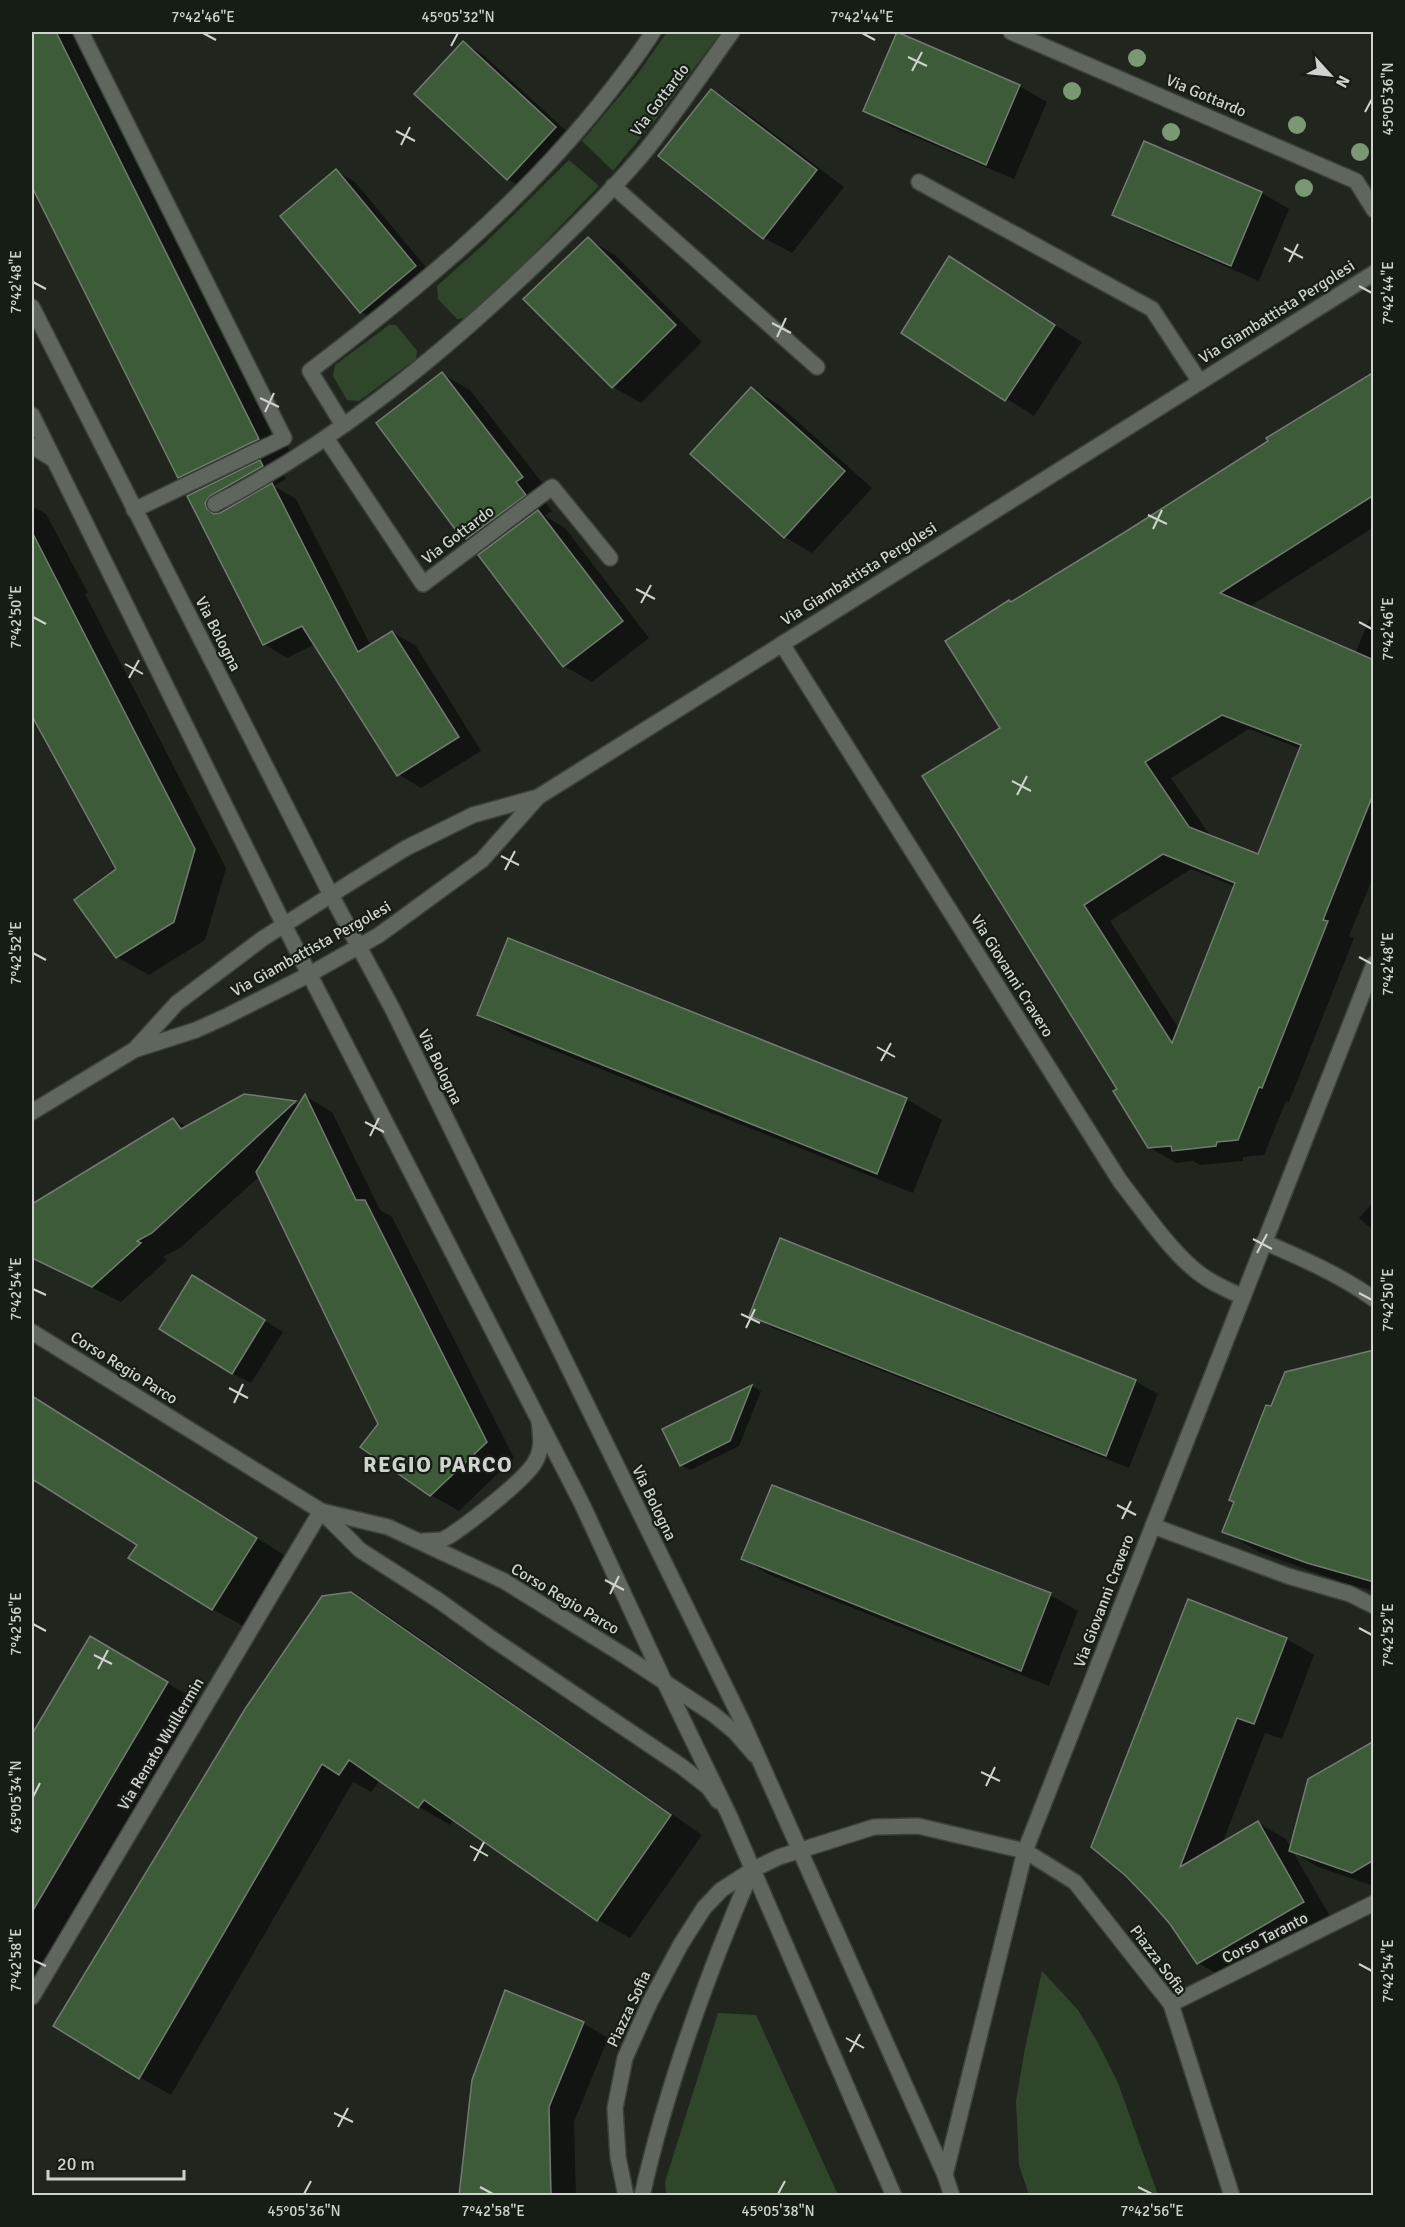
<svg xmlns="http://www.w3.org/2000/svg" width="1405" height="2227" viewBox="0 0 1405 2227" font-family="Signika,sans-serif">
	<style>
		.green { fill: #2f462b }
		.shadow { fill: #0007; fill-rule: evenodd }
		.building { fill: #3e5b39; stroke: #727b71; stroke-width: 1.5; fill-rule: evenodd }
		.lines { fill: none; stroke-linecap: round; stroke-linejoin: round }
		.service-casing { stroke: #3c423b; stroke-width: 18 }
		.minor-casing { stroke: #3c423b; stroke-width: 18 }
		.tertiary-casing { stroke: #3c423b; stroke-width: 18 }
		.secondary-casing { stroke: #3c423b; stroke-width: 18 }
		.service { stroke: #5e665d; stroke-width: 15 }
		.minor { stroke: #5e665d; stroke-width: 15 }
		.tertiary { stroke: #5e665d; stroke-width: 15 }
		.secondary { stroke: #5e665d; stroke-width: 15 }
		.tree { fill: #799873 }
		.ticks { fill: none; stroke: #ced3cd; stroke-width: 2 }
		.labels { text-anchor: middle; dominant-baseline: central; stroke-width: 4.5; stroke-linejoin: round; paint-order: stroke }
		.street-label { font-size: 16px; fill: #ced3cd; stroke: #161d15 }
		.district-label { font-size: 22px; font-weight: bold; letter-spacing: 1.5px; fill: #ced3cd; stroke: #161d15 }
		.neatline { fill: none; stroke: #ced3cd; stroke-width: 2 }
		.ticks-label { font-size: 15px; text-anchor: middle; fill: #ced3cd }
	</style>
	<rect width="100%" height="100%" fill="#20261e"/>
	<g class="green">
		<polygon points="667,32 721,32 660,114 613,171 582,141 637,75"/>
		<polygon points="569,160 599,186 521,267 466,318 457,319 438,299 437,286 484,244"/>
		<polygon points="389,325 396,325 417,351 416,359 359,401 347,400 333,376 335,365"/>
		<polygon points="1042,1971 1078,2010 1098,2043 1118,2083 1158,2195 1029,2195 1019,2165 1016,2101 1025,2048"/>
		<polygon points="718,2013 756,2015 838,2195 666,2195 665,2182"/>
	</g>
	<g class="shadow">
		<polygon points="32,32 80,32 294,460 273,469 284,475 286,479 274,486 296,499 371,646 392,632 416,646 481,751 421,788 398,774 315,644 287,658 264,644 189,496 202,490 179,477 32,183"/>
		<polygon points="463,43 482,54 574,138 526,190 507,179"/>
		<polygon points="1019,86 1047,102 1014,179 892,127 865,111"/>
		<polygon points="711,91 739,107 844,187 792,253 764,238"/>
		<polygon points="1145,142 1262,193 1289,209 1259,281 1142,230 1114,214"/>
		<polygon points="336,171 355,182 434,277 380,322 361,312"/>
		<polygon points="588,239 615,255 702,342 641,403 613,387"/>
		<polygon points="950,258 1082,342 1034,416 903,333"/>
		<polygon points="442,374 470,390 550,493 543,499 552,511 545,516 565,528 649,638 592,682 564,666 480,555 487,550 467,538 456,528"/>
		<path d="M1374,374V527L1249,607L1355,654L1374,608V875L1349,936L1354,938L1289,1102L1286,1101L1264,1155L1243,1157V1161L1200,1165L1193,1161L1176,1163L1149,1147L1119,1089L1002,729L1012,603ZM1249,729L1301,749L1259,856L1211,837L1171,778ZM1191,869L1236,887L1179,1029L1110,921Z"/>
		<polygon points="752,389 779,405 872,488 812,553 785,537"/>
		<polygon points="32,506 46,514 88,593 85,594 226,868 205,940 149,975 117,957 118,869 32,713"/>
		<polygon points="479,1015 906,1099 942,1120 913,1193 515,1035"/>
		<polygon points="244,1096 300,1105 305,1096 332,1112 380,1210 392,1217 514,1458 459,1511 431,1495 379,1424 260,1176 180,1248 163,1257 167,1260 121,1302 32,1258 32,1206 173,1119 187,1127"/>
		<polygon points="1374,1201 1374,1231 1359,1218"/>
		<polygon points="212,1288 283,1332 251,1383 232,1373"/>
		<polygon points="751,1315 1135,1381 1158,1394 1129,1468 773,1328"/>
		<polygon points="1374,1359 1374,1591 1344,1583 1259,1552 1224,1531 1272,1408"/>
		<polygon points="752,1386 761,1391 739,1446 690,1470 681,1465 664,1430"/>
		<polygon points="32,1396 292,1560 248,1629 213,1609 139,1544 32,1477"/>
		<polygon points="743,1559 1050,1595 1078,1611 1049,1686 770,1575"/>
		<polygon points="351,1593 383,1612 702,1835 630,1938 598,1920 454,1819 450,1825 419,1807 380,1780 371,1792 353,1782 171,2095 139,2077"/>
		<polygon points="1189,1601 1287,1639 1314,1655 1282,1739 1265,1733 1222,1844 1258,1823 1286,1839 1291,1848 1374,1743 1374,1886 1318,1867 1293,1852 1331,1918 1226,1979 1198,1963 1171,1923"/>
		<polygon points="90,1638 203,1704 32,1992 32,1737"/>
		<polygon points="583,2023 608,2038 574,2122 576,2196 460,2196"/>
	</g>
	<g class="building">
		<polygon points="32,32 56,32 259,439 178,478 32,187"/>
		<polygon points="897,32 1020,85 986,165 863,111"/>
		<polygon points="463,41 556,127 507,180 414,94"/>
		<polygon points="711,89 817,170 763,239 658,156"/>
		<polygon points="1144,141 1262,192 1231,266 1112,215"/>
		<polygon points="336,169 416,266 360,313 280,216"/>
		<polygon points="588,237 676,325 612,388 523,299"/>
		<polygon points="949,256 1055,325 1005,401 901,333"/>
		<polygon points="442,372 523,477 516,482 526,495 466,539 457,527 455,529 376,423"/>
		<path d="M1374,372V495L1220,593L1374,660V792L1323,920L1328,921L1262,1088L1259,1087L1238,1140L1217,1142L1216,1146L1172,1151L1171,1146L1148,1148L1113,1091L1117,1089L922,776L1000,728L945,641L1009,600L1011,602L1125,532L1268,441L1266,438ZM1222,715L1301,745L1258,854L1189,827L1145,762ZM1163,854L1235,883L1172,1043L1084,905Z"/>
		<polygon points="751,387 845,471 784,538 690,454"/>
		<polygon points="260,460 263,466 210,496 205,503 207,509 214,514 220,513 272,483 358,652 392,631 459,737 397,776 302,626 263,645 187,496"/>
		<polygon points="538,510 623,621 563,667 478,555"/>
		<polygon points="32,532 195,849 174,922 116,958 74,900 116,869 32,716"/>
		<polygon points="508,938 907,1098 877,1174 477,1015"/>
		<polygon points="244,1094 296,1101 152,1233 137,1241 141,1243 92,1287 32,1258 32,1204 173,1118 181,1129"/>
		<polygon points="305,1094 356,1200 365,1200 487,1442 430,1496 360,1447 378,1424 256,1172"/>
		<polygon points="780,1238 1136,1380 1106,1456 749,1316"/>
		<polygon points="192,1275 265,1320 232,1374 159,1329"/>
		<polygon points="1374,1350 1374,1582 1307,1563 1222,1532 1234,1502 1229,1500 1266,1405 1271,1406 1285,1372"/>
		<polygon points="752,1385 730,1441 680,1466 662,1429"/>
		<polygon points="32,1396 257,1538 212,1610 128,1558 137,1545 32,1479"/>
		<polygon points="772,1485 1051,1593 1021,1671 741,1559"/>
		<polygon points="351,1592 671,1815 597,1921 424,1800 418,1808 349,1760 339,1775 322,1764 139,2079 53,2026 245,1709 322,1596"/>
		<polygon points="1188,1599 1287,1638 1254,1724 1237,1718 1180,1867 1258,1821 1304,1902 1197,1964 1170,1924 1148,1899 1126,1876 1091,1847"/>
		<polygon points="90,1636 168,1682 32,1912 32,1734"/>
		<polygon points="1374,1741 1374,1860 1352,1873 1289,1851 1308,1779"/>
		<polygon points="505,1990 584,2022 549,2107 551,2196 459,2196 472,2080"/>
	</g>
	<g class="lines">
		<defs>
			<g id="service">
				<polyline points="81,32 284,438 134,510"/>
				<polyline points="1011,32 1356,181 1374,210"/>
				<polyline points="919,182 1152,309 1200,382"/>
				<polyline points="613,186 817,367"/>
				<path d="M343,425L310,371C411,294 509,214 590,116C613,88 634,62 653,32"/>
				<polyline points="326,438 423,584 552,487 610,558"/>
				<path d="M215,504C335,442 440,356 537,263C575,227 614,189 647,149C677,111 704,71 732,32"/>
				<polyline points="1153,1526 1288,1576 1350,1594 1374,1606"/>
				<path d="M642,2196C667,2084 707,1975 752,1870"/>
			</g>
			<g id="minor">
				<polyline points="32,446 53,459"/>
				<path d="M782,644L1120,1181C1142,1209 1168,1248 1195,1270C1209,1282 1226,1289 1243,1297"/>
				<path d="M1264,1242C1302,1258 1340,1275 1374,1299"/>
				<polyline points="1025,1851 1075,1882 1171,2004 1232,2196"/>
				<polyline points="32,1997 321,1511"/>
				<polyline points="1171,2004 1374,1903"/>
				<polyline points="626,2196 618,2157 615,2108 625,2058 650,2002 681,1944 704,1908 721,1890 752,1870"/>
			</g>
			<g id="tertiary">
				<polyline points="136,1048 177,1003 262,939 353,881 406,848 473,815 538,797"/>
				<polyline points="32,1112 134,1050 196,1030 227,1016 310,974 379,935 482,860 538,797 1374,273"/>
				<polyline points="32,1332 321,1511 360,1550 438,1600 491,1638 681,1766 708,1787 718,1801"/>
				<polyline points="321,1511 388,1527 504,1581 625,1656 713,1714 735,1732 755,1755"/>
				<path d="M423,1541L442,1540L451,1535C469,1523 526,1479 535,1462C543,1449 541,1436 539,1421"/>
				<polyline points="752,1870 779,1857 874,1827 918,1826 1025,1851"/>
				<polyline points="945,2175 1025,1851 1374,964"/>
			</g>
			<g id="secondary">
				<polyline points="32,307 331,895 393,1010 742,1721 945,2175 952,2196"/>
				<polyline points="32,415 284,925 582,1504 664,1681 730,1817 894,2196"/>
			</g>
		</defs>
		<use href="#service" class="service-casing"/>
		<use href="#minor" class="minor-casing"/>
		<use href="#tertiary" class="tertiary-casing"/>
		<use href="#secondary" class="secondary-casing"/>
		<use href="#service" class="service"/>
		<use href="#minor" class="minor"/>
		<use href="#tertiary" class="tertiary"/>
		<use href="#secondary" class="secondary"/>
	</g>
	<g class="tree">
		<circle cx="1137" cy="58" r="9"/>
		<circle cx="1072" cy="91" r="9"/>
		<circle cx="1297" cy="125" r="9"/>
		<circle cx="1171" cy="132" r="9"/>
		<circle cx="1360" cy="152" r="9"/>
		<circle cx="1304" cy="188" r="9"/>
	</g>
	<path class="ticks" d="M203,33L216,40M862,33L875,40M451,46L458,33M908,57L927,66M912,71L922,52M1365,112L1372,99M396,131L415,141M401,145L410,127M1284,248L1303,258M1289,262L1298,244M33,282L46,289M1359,286L1372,293M772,323L791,333M777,337L786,318M260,398L279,407M265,412L274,393M1148,515L1167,524M1153,529L1162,510M636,589L655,599M641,603L651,585M33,617L46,624M1359,622L1372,629M125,664L143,674M129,678L139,660M1012,781L1031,791M1017,795L1027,776M501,856L519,865M505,870L515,851M33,953L46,960M1359,957L1372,964M877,1047L895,1057M881,1061L891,1043M365,1122L384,1132M370,1136L379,1118M1253,1239L1272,1249M1257,1253L1267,1234M33,1289L46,1295M1359,1293L1372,1300M741,1314L760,1323M746,1328L755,1309M229,1388L248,1398M234,1403L243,1384M1117,1505L1136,1515M1122,1519L1131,1501M605,1580L624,1590M610,1594L619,1576M33,1624L46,1631M1359,1628L1372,1635M94,1655L112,1664M98,1669L108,1650M981,1772L1000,1781M986,1786L995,1767M33,1797L40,1783M470,1846L488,1856M474,1861L484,1842M33,1960L46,1966M1359,1964L1372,1971M846,2038L864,2048M850,2052L860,2034M334,2113L353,2122M338,2127L348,2108M480,2187L493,2194M1138,2187L1152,2194M304,2194L311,2181M778,2194L785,2181"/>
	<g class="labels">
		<g class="street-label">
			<text transform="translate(1206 96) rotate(23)">Via Gottardo</text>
			<text transform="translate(660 100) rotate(-53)">Via Gottardo</text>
			<text transform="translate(1277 312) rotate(-32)">Via Giambattista Pergolesi</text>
			<text transform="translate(458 535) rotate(-37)">Via Gottardo</text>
			<text transform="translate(859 574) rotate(-32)">Via Giambattista Pergolesi</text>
			<text transform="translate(218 634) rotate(63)">Via Bologna</text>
			<text transform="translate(311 949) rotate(-29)">Via Giambattista Pergolesi</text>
			<text transform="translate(1012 976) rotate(58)">Via Giovanni Cravero</text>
			<text transform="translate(440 1067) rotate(64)">Via Bologna</text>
			<text transform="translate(124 1368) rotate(32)">Corso Regio Parco</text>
			<text transform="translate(654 1503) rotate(64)">Via Bologna</text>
			<text transform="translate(565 1599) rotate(31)">Corso Regio Parco</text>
			<text transform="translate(1104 1601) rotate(-69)">Via Giovanni Cravero</text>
			<text transform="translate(161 1744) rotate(-59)">Via Renato Wuillermin</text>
			<text transform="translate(1265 1938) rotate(-27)">Corso Taranto</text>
			<text transform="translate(1158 1960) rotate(53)">Piazza Sofia</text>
			<text transform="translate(629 2009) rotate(-65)">Piazza Sofia</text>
		</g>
		<g class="district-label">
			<text x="438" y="1464">REGIO PARCO</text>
		</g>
	</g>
	<rect width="1405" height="2227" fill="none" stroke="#161d15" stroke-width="66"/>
	<g transform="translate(1330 75) rotate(117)" stroke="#161d15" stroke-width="4.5" paint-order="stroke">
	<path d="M0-4.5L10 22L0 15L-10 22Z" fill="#ced3cd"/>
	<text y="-9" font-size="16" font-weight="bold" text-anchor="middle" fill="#ced3cd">N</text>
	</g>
	<path d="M48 2170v9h136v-9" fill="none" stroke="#ced3cd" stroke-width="3"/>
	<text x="57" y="2170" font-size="18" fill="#ced3cd" stroke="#161d15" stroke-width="4.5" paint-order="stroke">20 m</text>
	<rect x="33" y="33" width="1339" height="2161" class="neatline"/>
	<g class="ticks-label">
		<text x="203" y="22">7°42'46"E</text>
		<text x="458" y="22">45°05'32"N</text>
		<text x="862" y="22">7°42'44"E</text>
		<text transform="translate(1388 99) rotate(-90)" y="5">45°05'36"N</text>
		<text transform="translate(16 282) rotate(-90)" y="5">7°42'48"E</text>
		<text transform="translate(1388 293) rotate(-90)" y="5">7°42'44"E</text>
		<text transform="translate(16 617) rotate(-90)" y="5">7°42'50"E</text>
		<text transform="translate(1388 629) rotate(-90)" y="5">7°42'46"E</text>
		<text transform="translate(16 953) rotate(-90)" y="5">7°42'52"E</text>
		<text transform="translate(1388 964) rotate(-90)" y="5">7°42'48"E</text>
		<text transform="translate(16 1289) rotate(-90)" y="5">7°42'54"E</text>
		<text transform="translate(1388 1300) rotate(-90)" y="5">7°42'50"E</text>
		<text transform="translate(16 1624) rotate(-90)" y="5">7°42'56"E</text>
		<text transform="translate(1388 1635) rotate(-90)" y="5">7°42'52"E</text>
		<text transform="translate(16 1797) rotate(-90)" y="5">45°05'34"N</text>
		<text transform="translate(16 1960) rotate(-90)" y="5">7°42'58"E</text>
		<text transform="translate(1388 1971) rotate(-90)" y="5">7°42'54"E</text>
		<text x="304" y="2216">45°05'36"N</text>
		<text x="493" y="2216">7°42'58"E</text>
		<text x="778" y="2216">45°05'38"N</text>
		<text x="1152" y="2216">7°42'56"E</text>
	</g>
</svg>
